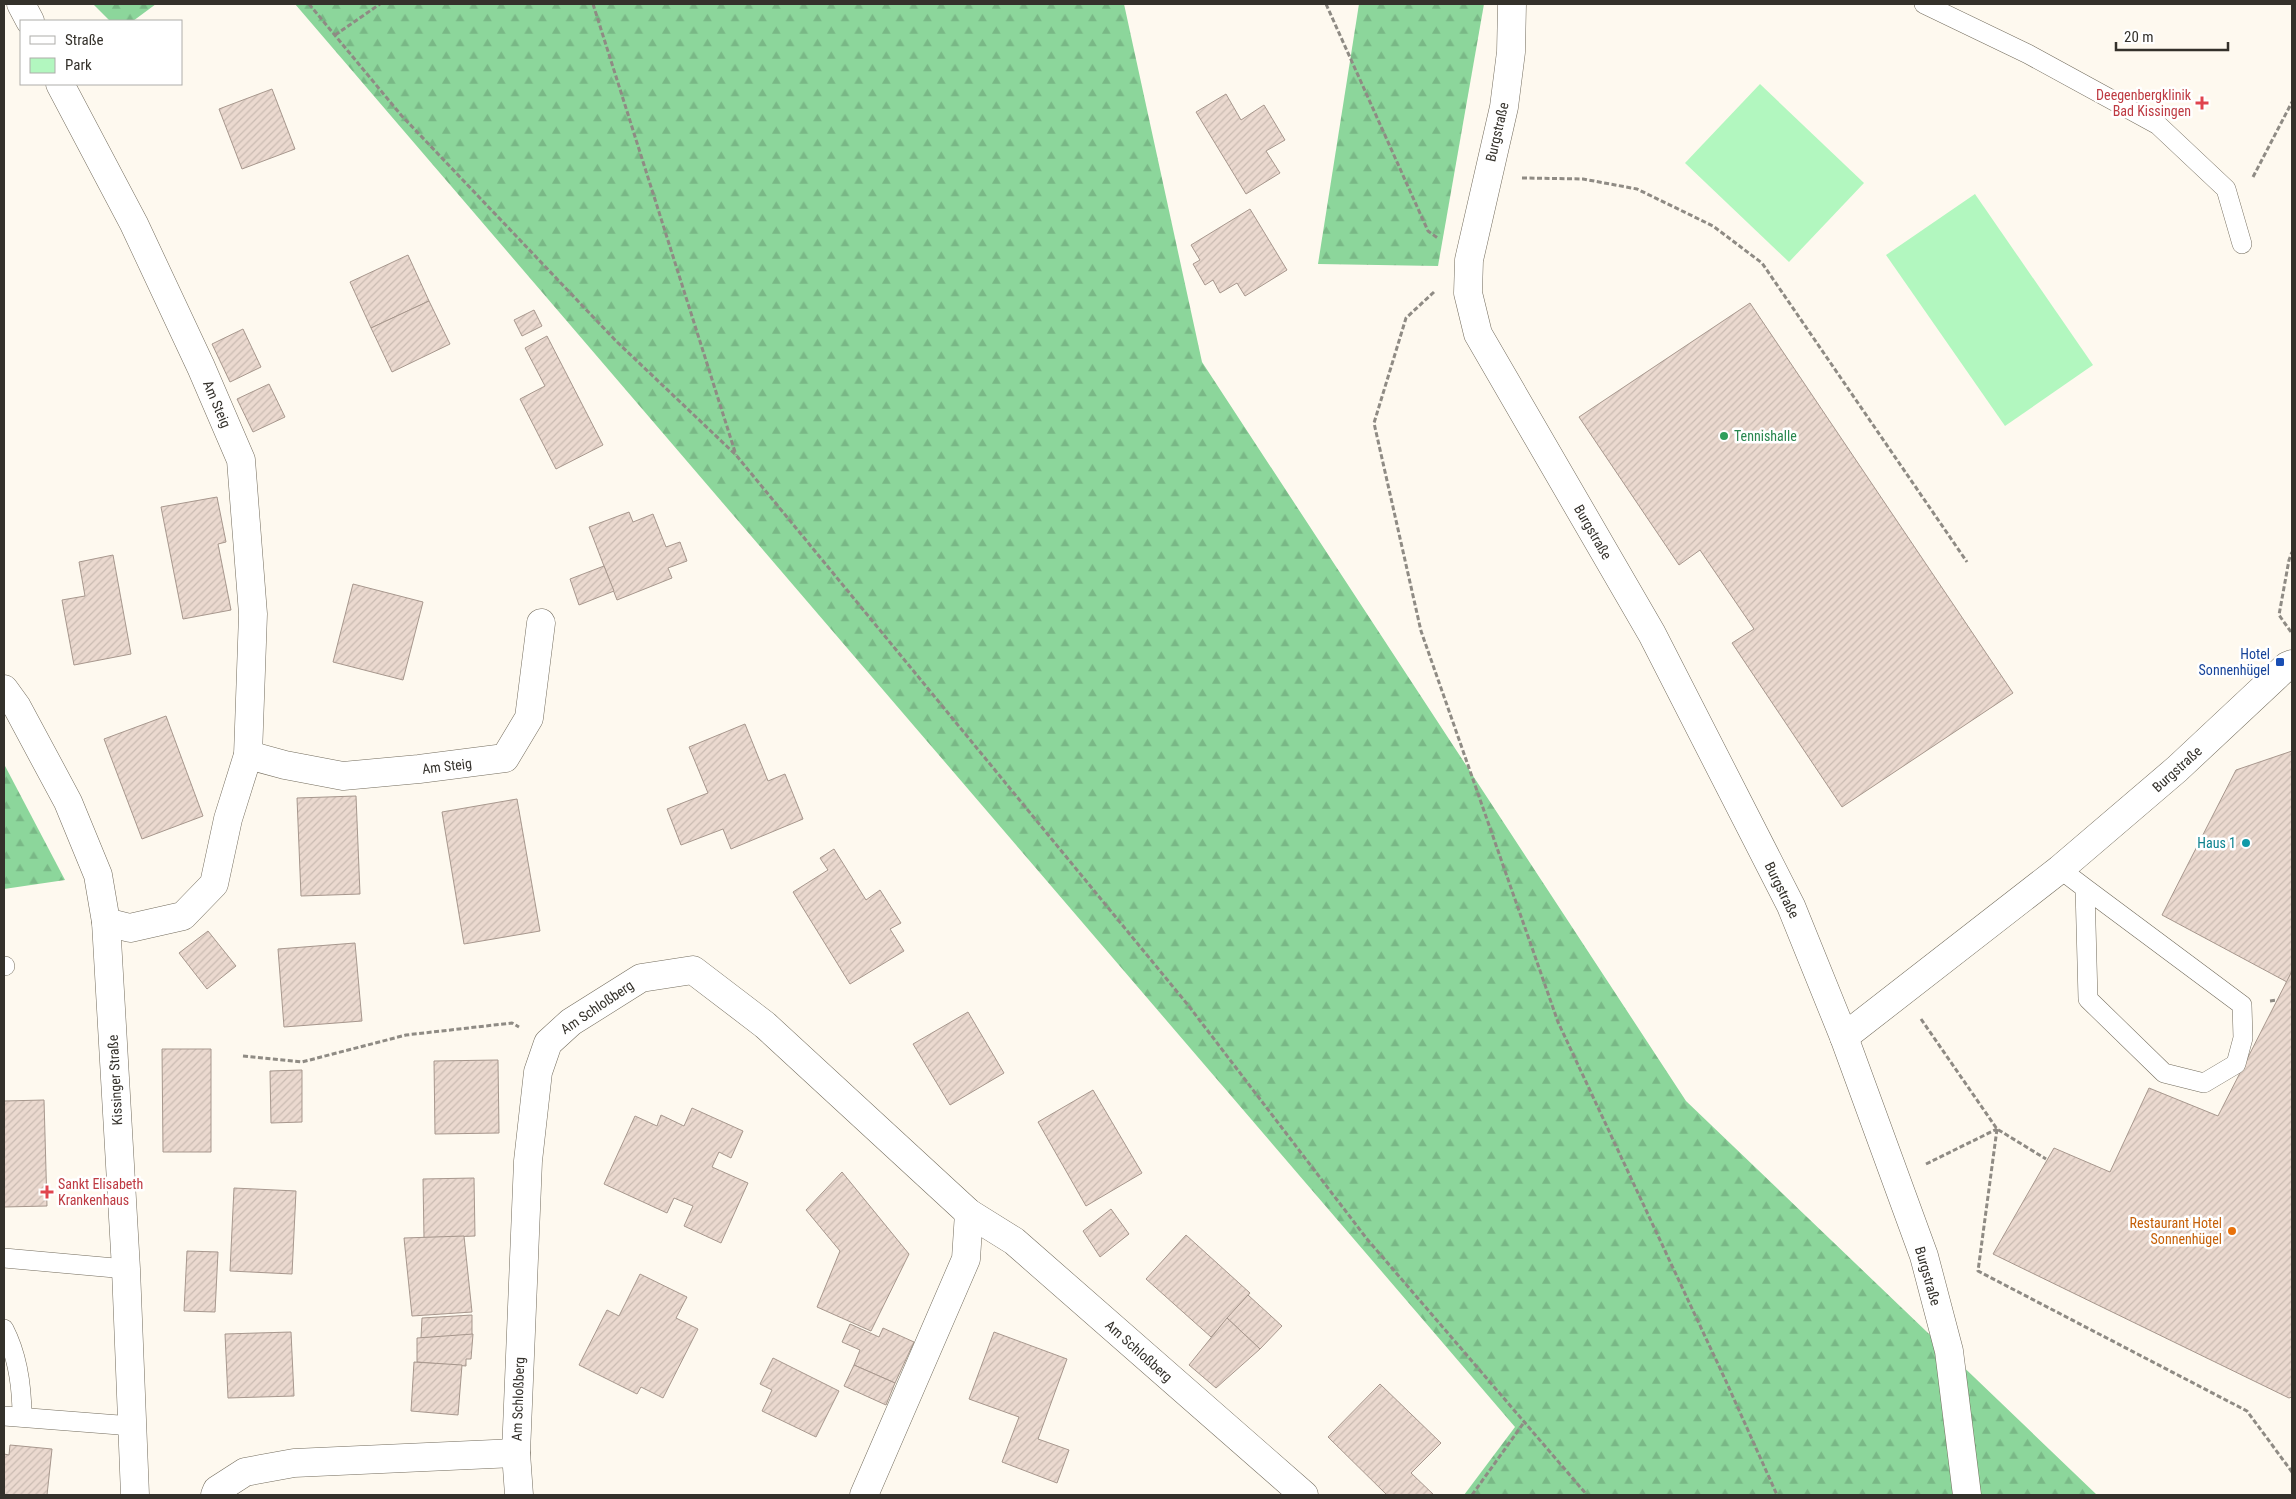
<svg xmlns="http://www.w3.org/2000/svg" width="2296" height="1499" viewBox="0 0 2296 1499" font-family="'Roboto Condensed',sans-serif">
	<style>
		.forest { fill: url(#forest-firs) }
		.green { fill: #b2f7bf }
		.building { fill: url(#building-hatch); stroke: #a7978d }
		.lines { fill: none; stroke-linecap: round; stroke-linejoin: round }
		.service-casing { stroke: #736c5d; stroke-width: 20 }
		.minor-casing { stroke: #736c5d; stroke-width: 29 }
		.tertiary-casing { stroke: #736c5d; stroke-width: 29 }
		.path { stroke: #8f8b84; stroke-width: 3; stroke-dasharray: 5 2.5; stroke-linecap: butt }
		.service { stroke: #fff; stroke-width: 19 }
		.minor { stroke: #fff; stroke-width: 28 }
		.tertiary { stroke: #fff; stroke-width: 28 }
		.health-dot { fill: #e0444e; stroke: #fff; stroke-width: 2 }
		.leisure-dot { fill: #2e9e5b; stroke: #fff; stroke-width: 2 }
		.transit-dot { fill: #1a4fb4; stroke: #fff; stroke-width: 2 }
		.culture-dot { fill: #0f9aa8; stroke: #fff; stroke-width: 2 }
		.food-dot { fill: #e8710a; stroke: #fff; stroke-width: 2 }
		.labels { text-anchor: middle; dominant-baseline: central; stroke-width: 5; stroke-linejoin: round; paint-order: stroke }
		.health-label { font-size: 14px; fill: #be3a42; stroke: #fff; text-anchor: end }
		.street-label { font-size: 14px; fill: #34312b; stroke: #fff }
		.leisure-label { font-size: 14px; fill: #27864d; stroke: #fff; text-anchor: start }
		.transit-label { font-size: 14px; fill: #164399; stroke: #fff; text-anchor: end }
		.culture-label { font-size: 14px; fill: #0d838f; stroke: #fff; text-anchor: end }
		.food-label { font-size: 14px; fill: #c56008; stroke: #fff; text-anchor: end }
	</style>
	<defs>
		<pattern id="forest-firs" width="22" height="20" patternUnits="userSpaceOnUse" patternTransform="scale(1.25)"><rect width="22" height="20" fill="#8cd69b"/><path d="M5 1l3.5 6h-7zM16 11l3.5 6h-7z" fill="#79b886"/></pattern>
		<pattern id="building-hatch" width="6" height="6" patternUnits="userSpaceOnUse" patternTransform="scale(1.25)"><rect width="6" height="6" fill="#ebd9cf"/><path d="M-1 1l2-2M0 6l6-6M5 7l2-2" fill="none" stroke="#cabbb2"/></pattern>
	</defs>
	<rect width="100%" height="100%" fill="#fef9ef"/>
	<g class="forest">
		<polygon points="93,4 156,4 133,21 110,21"/>
		<polygon points="295,4 1124,4 1202,362 1686,1101 2097,1495 1464,1495 1515,1427"/>
		<polygon points="1359,4 1484,4 1438,266 1318,264"/>
		<polygon points="4,764 65,880 4,889"/>
	</g>
	<g class="green">
		<polygon points="1760,84 1864,183 1789,262 1685,163"/>
		<polygon points="1975,194 2093,365 2005,426 1886,255"/>
	</g>
	<g class="building">
		<polygon points="272,89 295,149 242,169 219,109"/>
		<polygon points="1226,94 1241,120 1264,105 1285,140 1266,151 1280,173 1246,194 1196,112"/>
		<polygon points="1250,209 1287,270 1245,296 1237,283 1220,293 1213,280 1205,285 1193,264 1200,260 1191,245"/>
		<polygon points="408,255 429,301 371,328 350,282"/>
		<polygon points="429,301 450,344 392,372 371,328"/>
		<polygon points="1750,303 2013,693 1842,807 1732,643 1754,629 1700,550 1679,565 1579,417"/>
		<polygon points="534,310 542,326 522,336 514,320"/>
		<polygon points="243,329 261,367 230,382 212,344"/>
		<polygon points="547,336 603,445 556,469 520,399 545,386 525,348"/>
		<polygon points="269,384 285,417 253,432 237,399"/>
		<polygon points="217,497 226,542 218,544 231,610 183,619 161,507"/>
		<polygon points="629,512 633,522 653,514 666,547 680,542 687,561 668,568 672,578 617,600 589,527"/>
		<polygon points="113,555 131,654 74,665 62,600 85,596 79,562"/>
		<polygon points="604,566 614,591 579,605 570,579"/>
		<polygon points="353,584 423,602 403,680 333,662"/>
		<polygon points="166,716 203,816 142,839 104,739"/>
		<polygon points="745,724 768,781 785,774 803,819 731,849 723,829 681,845 667,809 708,793 689,747"/>
		<polygon points="2292,751 2292,971 2287,982 2162,915 2236,770"/>
		<polygon points="356,796 360,894 301,896 297,798"/>
		<polygon points="517,799 540,931 464,944 442,812"/>
		<polygon points="834,849 866,900 880,890 901,923 890,929 904,951 850,984 793,892 828,870 820,858"/>
		<polygon points="208,931 236,966 207,989 179,953"/>
		<polygon points="355,943 362,1021 284,1027 278,949"/>
		<polygon points="2292,971 2292,1397 2289,1398 1993,1254 2054,1148 2110,1172 2149,1088 2218,1116"/>
		<polygon points="968,1012 1004,1073 950,1105 913,1044"/>
		<polygon points="162,1049 211,1049 211,1152 163,1152"/>
		<polygon points="498,1060 499,1133 435,1134 434,1061"/>
		<polygon points="302,1070 302,1122 271,1123 270,1071"/>
		<polygon points="1093,1090 1142,1173 1086,1206 1038,1122"/>
		<polygon points="44,1100 47,1206 4,1207 4,1101"/>
		<polygon points="692,1108 743,1131 731,1158 719,1152 712,1167 748,1183 721,1243 684,1226 693,1206 674,1198 667,1213 604,1184 635,1116 657,1126 661,1115 684,1126"/>
		<polygon points="842,1172 909,1254 871,1331 817,1307 840,1251 806,1210"/>
		<polygon points="474,1178 475,1236 424,1238 423,1179"/>
		<polygon points="234,1188 296,1191 292,1274 230,1271"/>
		<polygon points="1111,1209 1129,1234 1100,1257 1083,1231"/>
		<polygon points="1186,1235 1250,1293 1211,1337 1146,1279"/>
		<polygon points="464,1236 472,1312 412,1316 404,1238"/>
		<polygon points="187,1251 218,1252 215,1312 184,1311"/>
		<polygon points="640,1274 687,1297 676,1318 698,1329 663,1398 641,1387 637,1394 579,1365 607,1310 619,1316"/>
		<polygon points="1248,1295 1282,1326 1260,1349 1227,1318"/>
		<polygon points="472,1315 472,1335 421,1338 422,1318"/>
		<polygon points="1227,1318 1260,1349 1216,1388 1189,1365"/>
		<polygon points="850,1324 879,1337 883,1328 914,1342 895,1383 854,1365 860,1350 842,1342"/>
		<polygon points="291,1332 294,1396 228,1398 225,1334"/>
		<polygon points="994,1332 1067,1359 1038,1439 1069,1450 1057,1483 1002,1462 1019,1417 969,1399"/>
		<polygon points="473,1334 471,1359 466,1359 466,1366 417,1362 417,1338"/>
		<polygon points="773,1358 839,1391 816,1437 762,1411 772,1390 760,1384"/>
		<polygon points="414,1362 462,1365 458,1415 411,1411"/>
		<polygon points="854,1365 895,1383 886,1405 844,1386"/>
		<polygon points="1380,1384 1441,1443 1411,1473 1434,1495 1387,1495 1328,1437"/>
		<polygon points="10,1445 52,1449 47,1495 4,1495 4,1454 9,1455"/>
	</g>
	<g class="lines">
		<defs>
			<g id="service">
				<polyline points="1924,4 2028,54 2158,125 2226,189 2242,244"/>
				<polyline points="2060,869 2085,888 2242,1005 2243,1038 2236,1064 2204,1083 2164,1073 2088,999 2085,888"/>
				<polyline points="4,966 5,966"/>
				<polyline points="4,1258 126,1269"/>
				<path d="M4,1329C18,1356 22,1387 22,1417"/>
				<polyline points="4,1416 132,1426"/>
			</g>
			<g id="minor">
				<polyline points="21,4 30,21"/>
				<polyline points="1512,4 1511,52 1504,107 1469,260 1468,293 1478,334 1652,634 1791,906 1844,1037 1924,1256 1949,1351 1967,1495"/>
				<polyline points="60,84 134,224 201,367 241,460 253,614 248,755 228,819 214,884 183,916 130,928 106,922"/>
				<polyline points="248,755 285,765 343,776 419,769 505,758 529,718 541,623"/>
				<polyline points="1844,1037 2060,869 2177,769 2287,666 2292,664"/>
				<polyline points="215,1495 217,1490 245,1472 294,1463 516,1453"/>
				<polyline points="519,1495 516,1453 528,1161 538,1072 548,1043 571,1022 641,978 693,970 765,1025 969,1213 1014,1241 1304,1495"/>
				<polyline points="864,1495 966,1259 969,1213"/>
			</g>
			<polyline id="tertiary" points="4,689 17,707 68,802 98,875 106,922 126,1269 135,1495"/>
		</defs>
		<use href="#service" class="service-casing"/>
		<use href="#minor" class="minor-casing"/>
		<use href="#tertiary" class="tertiary-casing"/>
		<g class="path">
			<polyline points="309,4 401,115 616,341 736,455 1188,1005 1367,1239 1587,1495"/>
			<polyline points="593,4 736,455"/>
			<polyline points="1326,4 1428,231 1439,239"/>
			<polyline points="335,35 380,4"/>
			<polyline points="2253,177 2292,102"/>
			<polyline points="1522,178 1583,179 1637,189 1713,226 1762,263 1967,562"/>
			<polyline points="1434,292 1406,318 1374,423 1421,631 1558,1022 1725,1379 1777,1495"/>
			<polyline points="2291,632 2279,615 2289,560 2292,552"/>
			<polyline points="2270,1001 2277,1000"/>
			<polyline points="1921,1019 1997,1129 2046,1159"/>
			<polyline points="243,1056 302,1062 406,1035 512,1023 519,1027"/>
			<polyline points="1997,1129 1978,1271 2247,1411 2292,1472"/>
			<polyline points="1926,1164 1997,1129"/>
			<polyline points="1472,1495 1525,1421"/>
		</g>
		<use href="#service" class="service"/>
		<use href="#minor" class="minor"/>
		<use href="#tertiary" class="tertiary"/>
	</g>
	<g class="health-dot">
		<path d="M2199.5 95.5h5v5h5v5h-5v5h-5v-5h-5v-5h5z"/>
		<path d="M44.5 1184.5h5v5h5v5h-5v5h-5v-5h-5v-5h5z"/>
	</g>
	<circle class="leisure-dot" cx="1724" cy="436" r="5"/>
	<rect class="transit-dot" x="2275" y="657" width="10" height="10" rx="2.5"/>
	<circle class="culture-dot" cx="2246" cy="843" r="5"/>
	<circle class="food-dot" cx="2232" cy="1231" r="5"/>
	<g class="labels">
		<g class="health-label">
			<text x="2191" y="95">Deegenbergklinik<tspan x="2191" dy="16">Bad Kissingen</tspan></text>
			<text x="58" y="1184" text-anchor="start">Sankt Elisabeth<tspan x="58" dy="16">Krankenhaus</tspan></text>
		</g>
		<g class="street-label">
			<text transform="translate(1497 132) rotate(-77)">Burgstraße</text>
			<text transform="translate(217 404) rotate(67)">Am Steig</text>
			<text transform="translate(1593 532) rotate(60)">Burgstraße</text>
			<text transform="translate(447 766) rotate(-7)">Am Steig</text>
			<text transform="translate(2177 769) rotate(-42)">Burgstraße</text>
			<text transform="translate(1782 890) rotate(64)">Burgstraße</text>
			<text transform="translate(597 1007) rotate(-34)">Am Schloßberg</text>
			<text transform="translate(115 1080) rotate(-93)">Kissinger Straße</text>
			<text transform="translate(1928 1276) rotate(74)">Burgstraße</text>
			<text transform="translate(1139 1351) rotate(42)">Am Schloßberg</text>
			<text transform="translate(518 1399) rotate(-88)">Am Schloßberg</text>
		</g>
		<g class="leisure-label">
			<text x="1734" y="436">Tennishalle</text>
		</g>
		<g class="transit-label">
			<text x="2270" y="654">Hotel<tspan x="2270" dy="16">Sonnenhügel</tspan></text>
		</g>
		<g class="culture-label">
			<text x="2236" y="843">Haus 1</text>
		</g>
		<g class="food-label">
			<text x="2222" y="1223">Restaurant Hotel<tspan x="2222" dy="16">Sonnenhügel</tspan></text>
		</g>
	</g>
	<rect width="2296" height="1499" fill="none" stroke="#34312b" stroke-width="10"/>
	<rect x="20" y="20" width="162" height="65" fill="#ffffff" stroke="#aeadaa"/>
	<rect x="30" y="36" width="25" height="8" fill="#ffffff" stroke="#aeadaa"/>
	<text x="65" y="45" font-size="15" fill="#34312b">Straße</text>
	<rect x="30" y="58" width="25" height="15" fill="#b2f7bf" stroke="#aeadaa"/>
	<text x="65" y="70" font-size="15" fill="#34312b">Park</text>
	<path d="M2116 42v8h112v-8" fill="none" stroke="#34312b" stroke-width="2.5"/>
	<text x="2124" y="42" font-size="15" fill="#34312b" stroke="#ffffff" stroke-width="4" paint-order="stroke">20 m</text>
</svg>
